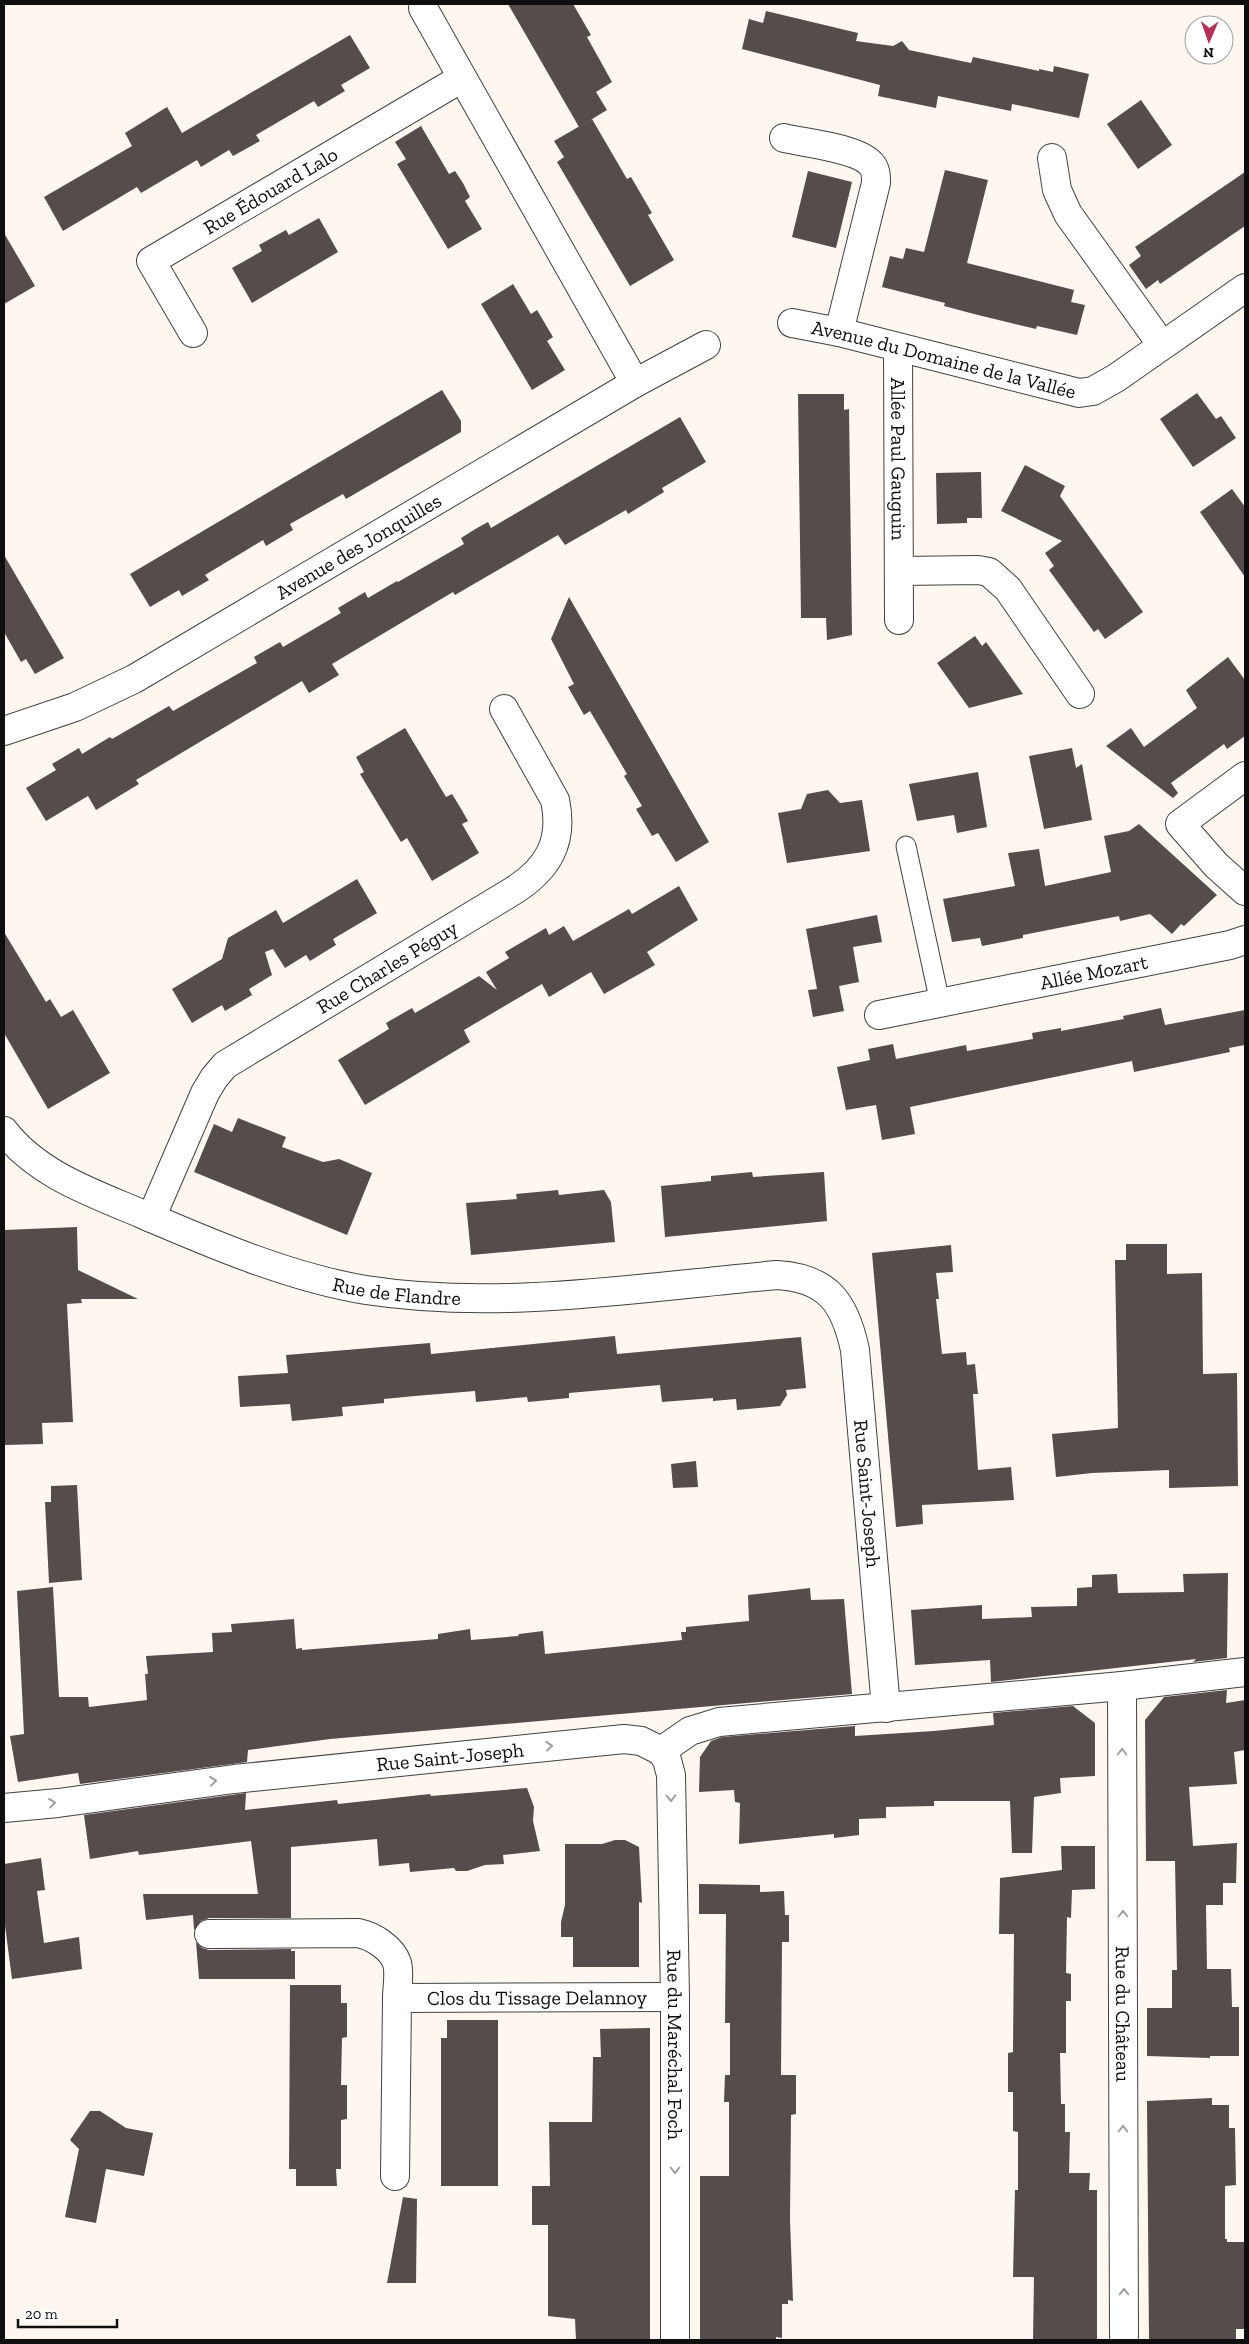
<svg xmlns="http://www.w3.org/2000/svg" width="1249" height="2344" viewBox="0 0 1249 2344" font-family="'Zilla Slab',serif">
	<style>
		.building { fill: #564c4b }
		.lines { fill: none; stroke-linecap: round; stroke-linejoin: round }
		.service-casing { stroke: #414141; stroke-width: 21 }
		.minor-casing { stroke: #414141; stroke-width: 30 }
		.tertiary-casing { stroke: #414141; stroke-width: 30 }
		.service { stroke: #fff; stroke-width: 19 }
		.minor { stroke: #fff; stroke-width: 28 }
		.tertiary { stroke: #fff; stroke-width: 28 }
		.oneway { stroke: #9f9f9f }
		.labels { text-anchor: middle; dominant-baseline: central; stroke-width: 5; stroke-linejoin: round; paint-order: stroke }
		.street-label { font-size: 20px; fill: #0e0e0e; stroke: #fff }
	</style>
	<rect width="100%" height="100%" fill="#fef7ef"/>
	<g class="building">
		<polygon points="508,4 573,4 591,35 587,37 612,82 596,92 607,110 579,127"/>
		<polygon points="766,11 858,33 856,41 893,46 902,41 909,50 971,63 973,57 1039,71 1039,69 1053,72 1054,66 1089,74 1079,118 1012,104 1011,111 938,96 936,108 878,96 880,85 742,49 749,19 763,23"/>
		<polygon points="350,35 370,68 341,85 345,91 318,107 314,101 256,135 260,141 233,156 229,150 201,167 197,160 141,193 137,187 63,231 44,197 132,146 125,133 167,107 182,133"/>
		<polygon points="1141,100 1172,145 1138,169 1107,124"/>
		<polygon points="592,119 627,179 631,177 652,213 648,215 674,260 630,286 557,162 564,157 554,141"/>
		<polygon points="421,126 449,174 455,171 463,183 470,197 465,201 482,229 448,249 397,164 406,159 395,142"/>
		<polygon points="945,170 988,180 967,263 1074,290 1071,302 1085,305 1077,335 1037,326 1036,329 974,314 944,306 945,303 882,287 890,256 903,259 906,248 924,252"/>
		<polygon points="808,171 852,182 836,248 792,237"/>
		<polygon points="1245,172 1245,226 1160,284 1158,280 1146,289 1129,265 1141,256 1135,247"/>
		<polygon points="319,218 338,252 252,303 232,268 262,251 259,245 286,230 289,235"/>
		<polygon points="4,233 35,286 4,304"/>
		<polygon points="513,284 531,314 537,310 553,337 547,341 565,370 532,390 481,304"/>
		<polygon points="442,390 461,421 461,432 346,499 343,494 290,524 293,530 266,546 263,540 205,575 209,580 182,596 179,590 150,607 130,574"/>
		<polygon points="1197,393 1216,419 1221,416 1236,438 1193,467 1160,419"/>
		<polygon points="798,394 844,394 844,410 849,409 852,635 827,640 826,618 801,618"/>
		<polygon points="680,417 706,462 662,488 664,492 628,514 626,510 565,545 558,535 455,595 453,592 332,664 339,675 309,693 302,681 136,780 139,784 96,810 88,796 46,821 26,788 56,770 52,764 79,748 82,754 110,737 112,739 169,706 173,711 257,663 254,657 280,642 283,647 341,613 338,608 365,592 368,598 397,581 398,582 464,544 461,538 477,528 488,522 491,528"/>
		<polygon points="1025,465 1065,486 1060,496 1143,612 1105,639 1098,629 1094,632 1049,570 1054,566 1045,553 1062,541 1001,511"/>
		<polygon points="981,472 982,518 967,518 967,523 937,524 936,473"/>
		<polygon points="1232,489 1245,507 1245,577 1200,512"/>
		<polygon points="4,555 64,658 35,674 26,659 21,662 4,632"/>
		<polygon points="569,597 709,842 676,862 658,833 652,836 636,809 642,806 624,776 627,774 590,711 584,715 568,687 574,684 551,639"/>
		<polygon points="975,636 982,646 986,642 1023,694 969,708 937,663"/>
		<polygon points="1228,657 1245,680 1245,736 1227,749 1224,744 1171,783 1178,793 1173,798 1106,746 1131,728 1144,747 1197,708 1186,690"/>
		<polygon points="405,728 446,797 452,794 460,807 468,821 462,824 479,853 432,881 407,838 401,842 360,774 364,772 356,757"/>
		<polygon points="1072,748 1076,768 1082,764 1092,820 1044,829 1029,756"/>
		<polygon points="978,772 987,827 957,833 954,815 917,821 909,784"/>
		<polygon points="828,790 840,803 862,800 870,851 787,863 778,813 801,809 807,794"/>
		<polygon points="1139,824 1217,895 1184,926 1181,924 1172,934 1150,914 1120,921 1119,916 1023,935 1023,938 982,946 980,938 952,942 943,899 1015,886 1008,853 1039,849 1045,886 1111,872 1104,836 1129,831"/>
		<polygon points="357,879 377,913 333,939 336,945 310,961 306,955 285,968 273,949 265,952 272,975 249,989 252,995 225,1011 222,1005 192,1023 172,989 222,959 228,938 276,910 283,923"/>
		<polygon points="679,886 698,920 647,952 655,965 604,994 591,972 549,997 542,984 464,1030 470,1042 365,1105 338,1060 389,1029 386,1023 412,1008 415,1013 479,976 497,990 486,972 509,958 505,952 546,928 549,935 564,926 573,941 629,909 632,914"/>
		<polygon points="877,915 882,942 853,947 859,982 839,986 844,1011 813,1017 808,990 817,989 806,929"/>
		<polygon points="4,932 46,1002 50,999 61,1017 73,1010 110,1073 48,1109 4,1033"/>
		<polygon points="1161,1008 1165,1025 1245,1010 1245,1045 1229,1048 1230,1052 1134,1072 1132,1061 910,1107 915,1134 882,1140 876,1105 846,1110 837,1067 870,1060 868,1049 893,1044 896,1059 966,1045 967,1051 1033,1039 1032,1033 1061,1028 1061,1031 1124,1019 1123,1016"/>
		<polygon points="238,1118 286,1137 282,1147 323,1162 339,1159 372,1173 347,1235 194,1172 214,1124 232,1132"/>
		<polygon points="752,1172 753,1177 824,1172 827,1221 665,1237 661,1186 711,1181 711,1176"/>
		<polygon points="558,1190 559,1195 604,1190 611,1202 615,1242 471,1255 466,1203 517,1199 516,1194"/>
		<polygon points="77,1227 78,1270 138,1299 81,1299 82,1303 67,1304 73,1422 42,1423 43,1444 4,1445 4,1230"/>
		<polygon points="1126,1244 1167,1244 1167,1274 1202,1273 1203,1374 1237,1373 1238,1486 1169,1488 1169,1470 1092,1473 1056,1477 1052,1434 1118,1428 1115,1260 1126,1260"/>
		<polygon points="951,1245 953,1272 936,1273 939,1299 936,1299 942,1354 966,1352 967,1365 975,1364 978,1394 973,1394 978,1470 1011,1467 1014,1500 922,1505 923,1524 896,1527 872,1253"/>
		<polygon points="615,1336 617,1354 801,1337 806,1388 786,1390 787,1395 780,1406 737,1410 736,1399 713,1401 713,1398 662,1402 660,1385 569,1393 569,1398 528,1402 527,1397 476,1402 475,1391 415,1396 384,1399 384,1403 342,1407 343,1416 292,1421 290,1404 240,1407 238,1376 288,1373 286,1355 430,1343 431,1354"/>
		<polygon points="696,1461 698,1487 673,1488 671,1464"/>
		<polygon points="77,1485 82,1580 49,1583 45,1502 51,1502 51,1486"/>
		<polygon points="1228,1573 1227,1658 1193,1662 1196,1659 991,1682 990,1660 915,1665 911,1610 982,1605 982,1619 1032,1617 1031,1607 1077,1606 1077,1588 1092,1587 1092,1575 1117,1574 1118,1593 1184,1592 1183,1574"/>
		<polygon points="53,1587 59,1697 88,1697 89,1707 147,1700 145,1674 148,1674 146,1656 213,1652 212,1633 232,1632 231,1624 294,1619 296,1649 302,1648 302,1650 438,1639 438,1634 470,1629 471,1640 518,1636 519,1634 543,1631 545,1654 682,1640 681,1632 686,1632 686,1627 749,1621 748,1595 810,1588 811,1600 844,1599 852,1694 330,1739 248,1750 247,1762 80,1784 78,1773 18,1782 10,1736 24,1734 17,1591"/>
		<polygon points="1227,1690 1226,1703 1245,1700 1245,1750 1234,1752 1237,1784 1189,1787 1193,1846 1237,1843 1236,1883 1223,1883 1223,1905 1206,1905 1207,1969 1231,1969 1232,2007 1239,2007 1239,2056 1210,2056 1210,2058 1147,2056 1147,2008 1172,2008 1172,1970 1177,1970 1175,1861 1146,1861 1145,1720 1164,1697"/>
		<polygon points="1073,1706 1095,1723 1095,1776 1060,1778 1061,1793 1034,1797 1032,1853 1012,1853 1010,1801 934,1801 934,1806 886,1807 886,1818 859,1819 859,1835 834,1838 834,1834 739,1844 740,1803 735,1802 734,1790 699,1792 700,1757 711,1741 722,1737 855,1726 855,1736 934,1731 994,1725 993,1713"/>
		<polygon points="527,1788 534,1807 533,1821 540,1851 503,1855 504,1864 485,1865 467,1871 456,1871 454,1868 410,1872 409,1863 379,1866 377,1839 291,1847 291,1918 209,1918 201,1921 194,1930 193,1915 146,1920 143,1894 258,1894 251,1841 139,1855 138,1851 90,1859 84,1815 246,1793 245,1810 337,1800 338,1804 430,1794 431,1796"/>
		<polygon points="615,1840 625,1840 639,1847 642,1903 639,1902 639,1967 573,1967 573,1937 561,1937 561,1922 565,1905 565,1844 602,1844"/>
		<polygon points="1061,1846 1095,1846 1095,1889 1072,1890 1071,1918 1067,1917 1066,1973 1071,1974 1071,2001 1066,2001 1066,2053 1060,2053 1061,2104 1065,2104 1065,2132 1070,2132 1069,2173 1090,2173 1089,2190 1097,2190 1097,2340 1033,2340 1034,2277 1013,2277 1015,2190 1018,2190 1018,2132 1013,2131 1013,2092 1008,2092 1008,2053 1013,2052 1014,1934 999,1934 1000,1878 1062,1870"/>
		<polygon points="41,1858 45,1890 37,1891 44,1943 79,1937 82,1969 12,1979 4,1918 4,1864"/>
		<polygon points="699,1884 760,1885 760,1892 784,1891 785,1915 789,1915 789,1942 782,1942 781,2075 796,2075 796,2114 791,2115 790,2220 793,2301 788,2300 788,2304 782,2304 782,2338 776,2337 776,2340 700,2340 700,2176 729,2176 729,2102 724,2102 725,2075 730,2075 730,2023 725,2023 726,1914 699,1914"/>
		<polygon points="196,1942 202,1948 209,1950 291,1949 291,1951 295,1951 295,1979 199,1979"/>
		<polygon points="290,1985 341,1985 341,2003 347,2003 347,2037 342,2038 341,2085 347,2085 347,2119 341,2120 341,2169 336,2169 337,2186 296,2186 296,2169 289,2169"/>
		<polygon points="447,2020 498,2020 498,2186 441,2186 441,2038 447,2038"/>
		<polygon points="650,2028 650,2340 576,2340 575,2319 548,2316 548,2225 532,2225 532,2186 550,2186 549,2122 592,2122 593,2057 601,2057 600,2029"/>
		<polygon points="1212,2098 1212,2105 1229,2105 1229,2128 1235,2128 1236,2185 1225,2186 1225,2239 1227,2239 1227,2242 1245,2242 1245,2329 1236,2329 1236,2340 1149,2340 1147,2101"/>
		<polygon points="90,2111 100,2111 126,2128 153,2133 144,2176 106,2169 96,2223 65,2217 79,2149 70,2140"/>
		<polygon points="403,2197 417,2199 416,2283 387,2283"/>
	</g>
	<g class="lines">
		<defs>
			<polyline id="service" points="906,846 940,1003"/>
			<g id="minor">
				<polyline points="423,8 635,383"/>
				<path d="M784,138C805,143 858,148 871,164C876,169 876,176 876,183L839,332"/>
				<polyline points="1052,158 1057,190 1068,214 1162,345"/>
				<path id="s1" d="M792,323L839,332L1079,393L1093,391L1116,378L1245,288"/>
				<path id="s2" d="M193,333L151,261L462,78"/>
				<path id="s3" d="M898,348L899,620"/>
				<polyline points="900,571 978,570 989,572 1008,589 1080,694"/>
				<path id="s4" d="M4,731L75,707L134,679L635,383L706,345"/>
				<polyline points="1245,776 1180,824 1216,865 1245,891"/>
				<path id="s5" d="M879,1015L1230,945L1245,940"/>
				<path id="s6" d="M4,1131C38,1175 93,1193 142,1214C212,1244 291,1278 366,1290C501,1311 642,1287 777,1275C828,1278 845,1303 855,1350L886,1708"/>
				<path id="s7" d="M151,1218L205,1093L214,1078L225,1065L513,891C548,869 564,842 555,800L504,709"/>
				<path id="s8" d="M1122,1686L1124,2340"/>
				<path id="s9" d="M661,1751L667,1760L671,1775L675,1997V2340"/>
				<path d="M209,1934L358,1933C373,1936 392,1948 397,1963C400,1973 397,1988 397,1998"/>
				<path id="s10" d="M395,2176L397,1998L675,1997"/>
			</g>
			<g id="tertiary">
				<path id="s11" d="M4,1808L58,1803L234,1779L624,1739L641,1741L661,1751L690,1731L719,1722L1122,1686L1245,1672"/>
			</g>
		</defs>
		<use href="#service" class="service-casing"/>
		<use href="#minor" class="minor-casing"/>
		<use href="#tertiary" class="tertiary-casing"/>
		<use href="#service" class="service"/>
		<use href="#minor" class="minor"/>
		<use href="#tertiary" class="tertiary"/>
	</g>
	<defs><path id="oneway-chevron" d="M-2-3.5L2.5 0L-2 3.5" fill="none" stroke-width="1.6" stroke-linecap="round" stroke-linejoin="round" transform="scale(1.25)"/></defs>
	<g class="oneway">
		<use href="#oneway-chevron" transform="translate(549 1746) rotate(-6)"/>
		<use href="#oneway-chevron" transform="translate(1122 1752) rotate(-90)"/>
		<use href="#oneway-chevron" transform="translate(213 1781) rotate(-6)"/>
		<use href="#oneway-chevron" transform="translate(671 1798) rotate(89)"/>
		<use href="#oneway-chevron" transform="translate(52 1803) rotate(-7)"/>
		<use href="#oneway-chevron" transform="translate(1123 1914) rotate(-90)"/>
		<use href="#oneway-chevron" transform="translate(1123 2129) rotate(-90)"/>
		<use href="#oneway-chevron" transform="translate(675 2170) rotate(90)"/>
		<use href="#oneway-chevron" transform="translate(1124 2292) rotate(-90)"/>
	</g>
	<g class="labels">
		<g class="street-label">
			<text stroke="none"><textPath href="#s2" startOffset="222">Rue Édouard Lalo</textPath></text>
			<text stroke="none"><textPath href="#s1" startOffset="156">Avenue du Domaine de la Vallée</textPath></text>
			<text stroke="none"><textPath href="#s3" startOffset="111">Allée Paul Gauguin</textPath></text>
			<text stroke="none"><textPath href="#s4" startOffset="401">Avenue des Jonquilles</textPath></text>
			<text stroke="none"><textPath href="#s7" startOffset="360">Rue Charles Péguy</textPath></text>
			<text stroke="none"><textPath href="#s5" startOffset="219">Allée Mozart</textPath></text>
			<text stroke="none"><textPath href="#s6" startOffset="431">Rue de Flandre</textPath></text>
			<text stroke="none"><textPath href="#s6" startOffset="1076">Rue Saint-Joseph</textPath></text>
			<text stroke="none"><textPath href="#s11" startOffset="449">Rue Saint-Joseph</textPath></text>
			<text stroke="none"><textPath href="#s10" startOffset="318">Clos du Tissage Delannoy</textPath></text>
			<text stroke="none"><textPath href="#s8" startOffset="328">Rue du Château</textPath></text>
			<text stroke="none"><textPath href="#s9" startOffset="296">Rue du Maréchal Foch</textPath></text>
		</g>
	</g>
	<rect width="1249" height="2344" fill="none" stroke="#0e0e0e" stroke-width="10"/>
	<g transform="translate(1209 40) rotate(182)"><circle r="24" fill="#ffffff" stroke="#9f9f9f"/>
	<path d="M0-4L9 19L0 12L-9 19Z" fill="#b52f58"/>
	<text y="-8" font-size="14" font-weight="bold" text-anchor="middle" fill="#0e0e0e">N</text>
	</g>
	<path d="M18 2319v8h99v-8" fill="none" stroke="#0e0e0e" stroke-width="2.5"/>
	<text x="25" y="2319" font-size="15" fill="#0e0e0e" stroke="#ffffff" stroke-width="4" paint-order="stroke">20 m</text>
</svg>
